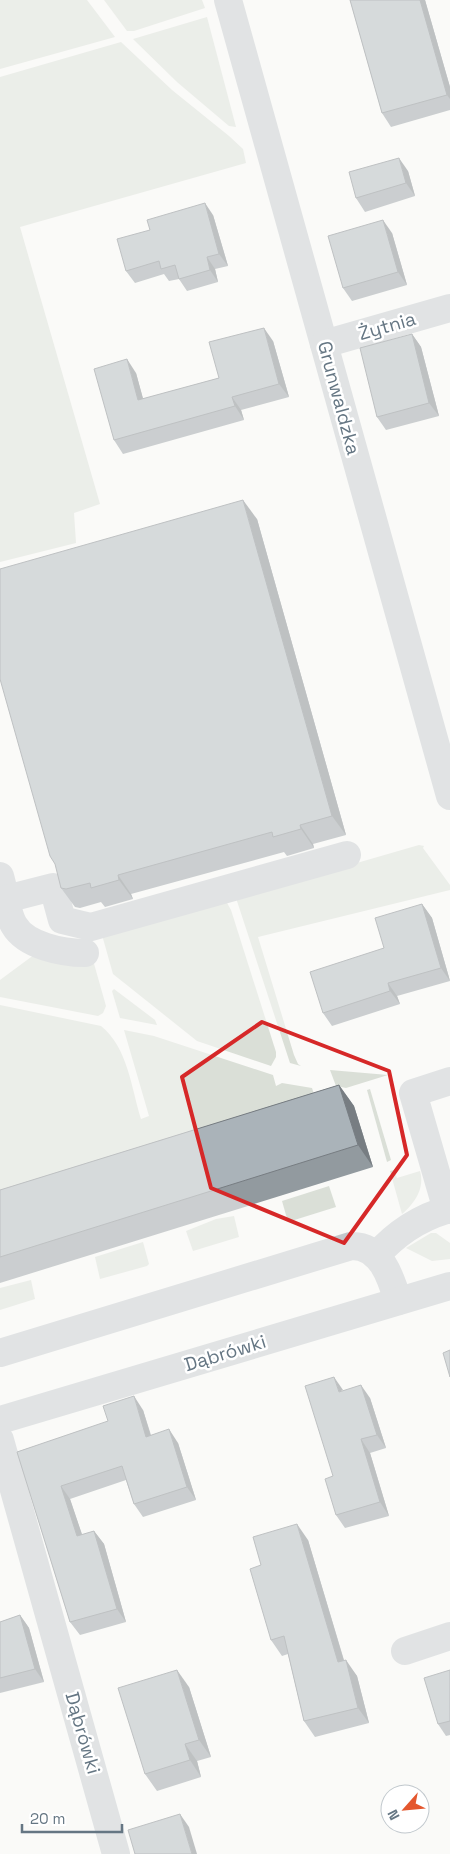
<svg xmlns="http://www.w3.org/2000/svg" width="450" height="1854" viewBox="0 0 450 1854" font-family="'Space Grotesk',sans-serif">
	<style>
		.green { fill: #dadfd7 }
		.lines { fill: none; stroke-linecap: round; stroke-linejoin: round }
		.minor { stroke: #c3c8cc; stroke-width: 28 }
		.wall { fill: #929a9f }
		.shaded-wall { fill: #777d82 }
		.building { fill: #aab3b9; stroke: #777d82 }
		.marked { fill: none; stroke: #d62828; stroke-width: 4; stroke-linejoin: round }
		.labels { text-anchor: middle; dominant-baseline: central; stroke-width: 5; stroke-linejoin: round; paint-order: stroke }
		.street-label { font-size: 19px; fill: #657683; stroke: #fff }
	</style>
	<rect width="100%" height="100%" fill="#fafaf8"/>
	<g class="green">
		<polygon points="0,0 87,0 115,37 0,69"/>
		<polygon points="104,0 202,0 205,8 134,31 127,31"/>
		<polygon points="207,17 236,127 229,126 177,82 133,39"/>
		<polygon points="121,42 172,90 229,136 243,149 246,163 20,227 100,504 74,513 76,543 0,562 0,77"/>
		<polygon points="419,845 424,846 423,848 450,885 450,890 258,937 294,1055 298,1064 301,1066 290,1063 236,898"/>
		<polygon points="226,901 231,910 276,1052 276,1057 271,1066 197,1041 113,974 102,935"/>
		<polygon points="87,939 106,1006 103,1013 98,1016 0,997 0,980 46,946"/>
		<polygon points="114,989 155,1020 157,1025 120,1018 112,991"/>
		<path d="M0,1005L101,1026C128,1048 131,1087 141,1119L149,1116L124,1030L154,1036L273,1075L276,1086L282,1083L312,1088L321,1116L0,1216Z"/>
		<polygon points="330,1070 388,1075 346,1088 336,1086"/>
		<polygon points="370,1089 391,1160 387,1162 367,1090"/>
		<path d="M394,1170L397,1178L420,1171C425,1188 415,1203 402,1214L390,1171Z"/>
		<polygon points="329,1186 336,1207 288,1222 282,1201"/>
		<polygon points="234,1216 239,1237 193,1251 186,1231 216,1219"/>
		<polygon points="431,1233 436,1233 450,1243 450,1259 432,1261 406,1248"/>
		<polygon points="143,1242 149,1264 147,1266 100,1279 95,1257"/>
		<polygon points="31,1280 35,1299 0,1310 0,1288"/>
	</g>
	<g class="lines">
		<g class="minor">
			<polyline points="228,0 450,796"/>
			<polyline points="324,344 450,308"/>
			<path d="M0,876C4,889 7,914 14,925C26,946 63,953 85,953"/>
			<polyline points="6,899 53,887 62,920 91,927 347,855"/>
			<polyline points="447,1210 413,1093 450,1081"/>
			<path d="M376,1256C396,1233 421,1217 450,1209"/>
			<path d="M0,1353L351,1246C381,1245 391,1278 398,1301"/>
			<polyline points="0,1420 450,1286"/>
			<polyline points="0,1440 116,1854"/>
			<polyline points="405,1651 450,1636"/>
		</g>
	</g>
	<g class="wall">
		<polygon points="350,0 425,0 450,87 450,110 391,127 382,113"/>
		<polygon points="408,171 415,196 365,212 356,198"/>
		<polygon points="213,215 228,266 215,269 218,282 187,291 179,279 169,281 164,274 135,283 126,271 150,230"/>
		<polygon points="392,233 407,285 352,301 343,288"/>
		<polygon points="412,334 421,347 439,416 386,430 377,417"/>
		<polygon points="273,341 289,397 241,410 244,420 123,454 114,440 136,373 143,399 219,378"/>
		<polygon points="257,519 346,835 313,844 314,848 287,856 284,852 131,894 133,899 105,907 101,902 80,908 75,907 61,888"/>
		<polygon points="422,904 432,918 450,981 397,996 400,1004 332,1026 323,1013 384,948"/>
		<polygon points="339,1085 354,1106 373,1167 0,1283 0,1190"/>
		<polygon points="343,1390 370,1398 386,1448 370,1453 389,1516 345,1528 336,1515 333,1476"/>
		<polygon points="143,1410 151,1435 178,1443 196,1500 143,1517 134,1504 126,1480 70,1499 82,1535 94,1531 104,1544 126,1622 80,1635 70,1622 17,1452"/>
		<polygon points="308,1540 344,1660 357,1676 369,1723 315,1737 304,1721 288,1654 282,1656 271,1640 261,1565"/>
		<polygon points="20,1615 29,1628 44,1682 0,1693 0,1622"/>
		<polygon points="450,1670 450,1735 446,1736 438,1724"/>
		<polygon points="189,1687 211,1757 197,1761 201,1777 157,1791 145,1774"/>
	</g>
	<g class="shaded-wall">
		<polygon points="420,0 425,0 450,87 450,99 447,95"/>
		<polygon points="399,158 408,171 415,196 406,183"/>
		<polygon points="205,203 213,215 228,266 219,254"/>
		<polygon points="383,220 392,233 407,285 398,272"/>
		<polygon points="207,257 215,269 218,282 210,270"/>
		<polygon points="264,328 273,341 289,397 279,384"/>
		<polygon points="412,334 421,347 439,416 429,403"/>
		<polygon points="127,359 136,373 147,413 138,400"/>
		<polygon points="232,397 241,410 244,420 235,406"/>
		<polygon points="243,500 257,519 346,835 332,816"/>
		<polygon points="300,825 313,844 314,848 301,829"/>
		<polygon points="118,875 131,894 133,899 119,880"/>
		<polygon points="422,904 432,918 450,981 441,968"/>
		<polygon points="388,983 397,996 400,1004 390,991"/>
		<polygon points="339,1085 354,1106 373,1167 358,1145"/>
		<polygon points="334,1377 343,1390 339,1392"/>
		<polygon points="361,1385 370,1398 386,1448 377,1435"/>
		<polygon points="134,1396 143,1410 155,1450 146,1437"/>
		<polygon points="169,1429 178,1443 196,1500 187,1487"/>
		<polygon points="361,1439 370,1453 389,1516 380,1502"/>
		<polygon points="61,1486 70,1499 87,1549 77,1536"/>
		<polygon points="297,1524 308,1540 349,1678 338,1662"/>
		<polygon points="94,1531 104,1544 126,1622 117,1609"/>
		<polygon points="20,1615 29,1628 44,1682 35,1669"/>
		<polygon points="346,1660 357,1676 369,1723 358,1708"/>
		<polygon points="177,1670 189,1687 211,1757 199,1740"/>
		<polygon points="185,1744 197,1761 201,1777 190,1760"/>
		<polygon points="180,1814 189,1827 197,1854 192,1854"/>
	</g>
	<g class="building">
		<polygon points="350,0 420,0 447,95 382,113"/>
		<polygon points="399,158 406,183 356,198 349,172"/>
		<polygon points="205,203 219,254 207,257 210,270 179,279 175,265 161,269 159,261 126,271 117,239 150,230 147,220"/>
		<polygon points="383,220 398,272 343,288 328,236"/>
		<polygon points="264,328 279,384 232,397 235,406 114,440 94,369 127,359 138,400 219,378 209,342"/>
		<polygon points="412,334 429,403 377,417 360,348"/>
		<polygon points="243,500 332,816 300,825 301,829 273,837 272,832 118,875 119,880 91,888 90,883 66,889 61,888 55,864 50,856 0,679 0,569"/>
		<polygon points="422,904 441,968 388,983 390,991 323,1013 310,972 384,948 375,918"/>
		<polygon points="339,1085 358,1145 0,1257 0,1190"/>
		<polygon points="450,1350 450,1377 443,1353"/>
		<polygon points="334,1377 339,1392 361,1385 377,1435 361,1439 380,1502 336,1515 325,1479 333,1476 305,1386"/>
		<polygon points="134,1396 146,1437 169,1429 187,1487 134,1504 122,1466 61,1486 77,1536 94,1531 117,1609 70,1622 17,1452 108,1421 103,1406"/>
		<polygon points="297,1524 338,1662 346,1660 358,1708 304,1721 284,1636 271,1640 250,1569 261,1565 253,1537"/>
		<polygon points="20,1615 35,1669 0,1678 0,1622"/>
		<polygon points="177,1670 199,1740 185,1744 190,1760 145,1774 118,1688"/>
		<polygon points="450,1670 450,1721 438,1724 424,1678"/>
		<polygon points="180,1814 192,1854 135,1854 128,1830"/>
	</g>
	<path d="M0 0H450V1854H0ZM262,1022L389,1071L407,1155L344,1243L211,1188L182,1077Z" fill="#fafaf8" fill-opacity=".55" fill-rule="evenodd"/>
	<path class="marked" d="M262,1022L389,1071L407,1155L344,1243L211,1188L182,1077Z"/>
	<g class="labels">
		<g class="street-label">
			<text transform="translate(387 326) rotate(-16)">Żytnia</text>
			<text transform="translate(339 398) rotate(75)">Grunwaldzka</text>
			<text transform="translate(225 1353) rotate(-17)">Dąbrówki</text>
			<text transform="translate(83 1733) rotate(74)">Dąbrówki</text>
		</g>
	</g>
	<g transform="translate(405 1809) rotate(243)"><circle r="24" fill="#ffffff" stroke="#c1c8cd"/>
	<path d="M0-4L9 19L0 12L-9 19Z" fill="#e4572e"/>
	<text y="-8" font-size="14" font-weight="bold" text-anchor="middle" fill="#657683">N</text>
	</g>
	<path d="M22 1824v8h100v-8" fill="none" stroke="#657683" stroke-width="2.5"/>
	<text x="30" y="1824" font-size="15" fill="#657683" stroke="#ffffff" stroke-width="4" paint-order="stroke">20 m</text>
</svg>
